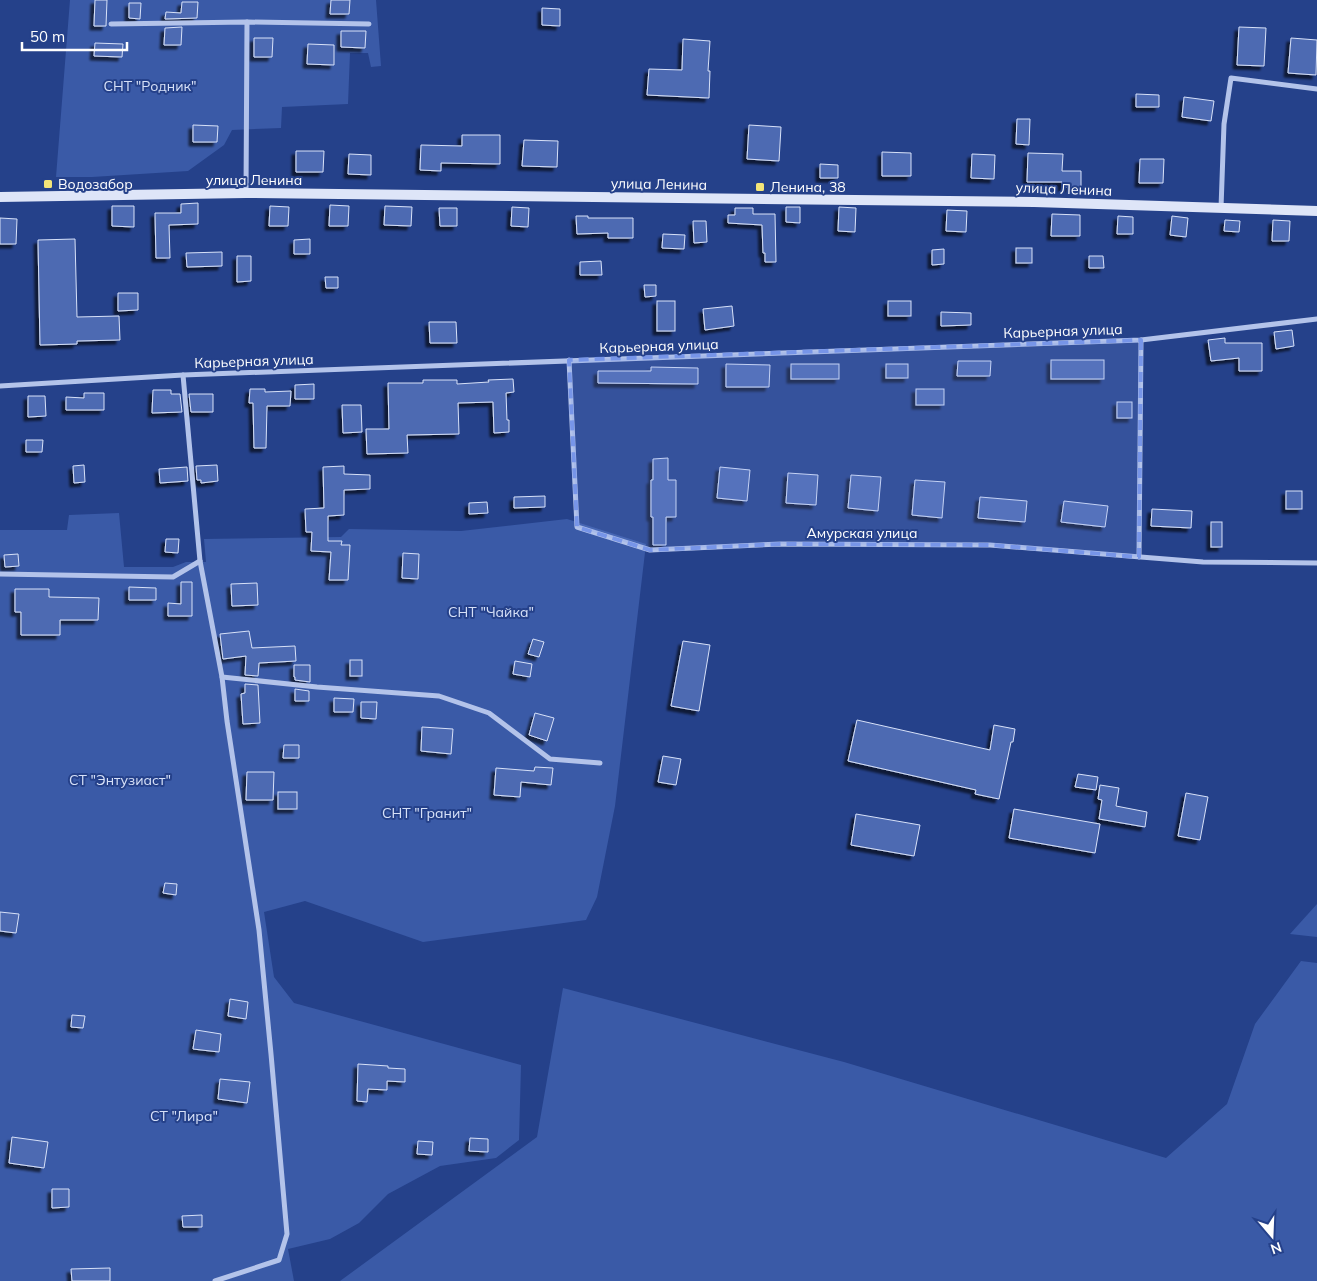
<svg xmlns="http://www.w3.org/2000/svg" width="1317" height="1281" viewBox="0 0 1317 1281" font-family="Mulish,sans-serif">
	<style>
		.green { fill: #3a5aa7 }
		.building { fill: #4e6ab2; stroke: #d7e1f8; filter: url(#shadow) }
		.lines { fill: none; stroke-linecap: round; stroke-linejoin: round }
		.street { stroke: #b3c3ea; stroke-width: 5 }
		.secondary { stroke: #dee5f8; stroke-width: 10 }
		.marked { fill: #7795e8; fill-opacity: 0.2; stroke: #7795e8; stroke-width: 4; stroke-dasharray: 10 6; stroke-linejoin: round }
		.poi-dot { fill: #f3e478; stroke: #25418a; stroke-width: 2 }
		.labels { text-anchor: middle; dominant-baseline: central; stroke-width: 4; stroke-linejoin: round; paint-order: stroke }
		.park-label { font-size: 14px; fill: #d7e1f8; stroke: #25418a }
		.street-label { font-size: 14px; fill: #fff; stroke: #25418a }
		.poi-label { font-size: 14px; fill: #fff; stroke: #25418a; text-anchor: start }
	</style>
	<defs>
		<filter id="shadow"><feDropShadow dx="-4" dy="4" stdDeviation="1" flood-color="#0009"/></filter>
	</defs>
	<rect width="100%" height="100%" fill="#25418a"/>
	<g class="green">
		<polygon points="70,0 376,0 381,66 371,67 368,53 350,53 348,104 282,107 281,128 232,130 224,145 188,171 92,177 56,177"/>
		<polygon points="119,513 124,567 173,567 186,562 206,562 204,539 341,537 349,529 461,531 567,519 646,544 615,806 597,897 586,920 423,942 305,901 264,912 274,977 294,1003 521,1065 519,1140 496,1158 440,1166 388,1194 359,1223 330,1239 288,1249 294,1281 0,1281 0,530 67,530 69,515"/>
		<polygon points="1317,904 1317,937 1290,934"/>
		<polygon points="1301,961 1317,963 1317,1281 340,1281 537,1137 563,988 844,1062 1166,1158 1227,1104 1255,1024"/>
	</g>
	<g class="building">
		<polygon points="95,0 107,0 106,26 94,26"/>
		<polygon points="331,0 350,0 349,14 330,14"/>
		<polygon points="182,2 198,2 197,18 165,19 166,12 181,13"/>
		<polygon points="129,3 141,3 140,19 129,18"/>
		<polygon points="542,8 560,9 560,26 542,25"/>
		<polygon points="182,27 181,45 164,45 165,28"/>
		<polygon points="1239,27 1266,28 1264,66 1237,65"/>
		<polygon points="341,31 366,31 365,48 341,47"/>
		<polygon points="254,38 273,38 272,57 254,57"/>
		<polygon points="1291,38 1317,40 1316,75 1288,73"/>
		<polygon points="683,39 710,41 708,71 710,71 709,98 647,95 649,69 682,70"/>
		<polygon points="95,43 123,44 122,57 94,56"/>
		<polygon points="308,44 334,45 334,65 307,64"/>
		<polygon points="1136,94 1159,95 1159,107 1136,107"/>
		<polygon points="1184,97 1214,101 1211,121 1182,117"/>
		<polygon points="1017,119 1030,119 1029,145 1016,144"/>
		<polygon points="193,125 218,126 217,142 193,142"/>
		<polygon points="749,125 781,127 779,161 747,159"/>
		<polygon points="462,135 500,135 500,164 441,163 441,171 420,170 421,145 462,146"/>
		<polygon points="524,140 558,141 557,167 522,166"/>
		<polygon points="296,151 324,151 323,172 296,172"/>
		<polygon points="882,152 911,153 911,176 882,176"/>
		<polygon points="1028,153 1063,154 1062,171 1081,171 1081,187 1062,187 1062,182 1027,182"/>
		<polygon points="349,154 371,155 371,175 348,174"/>
		<polygon points="972,154 995,155 994,179 971,178"/>
		<polygon points="1140,159 1164,159 1163,183 1139,183"/>
		<polygon points="820,164 838,165 838,178 820,178"/>
		<polygon points="198,203 198,224 169,225 170,258 156,258 155,213 181,213 181,204"/>
		<polygon points="330,205 349,206 348,226 329,226"/>
		<polygon points="112,206 134,206 134,227 112,226"/>
		<polygon points="270,206 289,207 288,226 269,226"/>
		<polygon points="385,206 412,207 411,226 384,225"/>
		<polygon points="512,207 529,208 528,227 511,226"/>
		<polygon points="786,207 800,207 800,223 786,222"/>
		<polygon points="839,207 856,208 855,232 838,231"/>
		<polygon points="439,208 457,208 457,226 440,226"/>
		<polygon points="735,208 753,208 753,214 775,214 776,262 765,262 765,253 763,253 762,225 728,223 728,215 735,215"/>
		<polygon points="947,210 967,211 966,232 946,231"/>
		<polygon points="1052,214 1080,215 1080,236 1051,236"/>
		<polygon points="576,216 588,216 588,218 633,218 633,238 608,238 608,233 577,234"/>
		<polygon points="1118,216 1133,217 1133,234 1117,234"/>
		<polygon points="1172,216 1188,218 1186,237 1170,235"/>
		<polygon points="0,218 17,219 16,244 0,244"/>
		<polygon points="1225,220 1240,221 1239,232 1224,231"/>
		<polygon points="1273,220 1290,221 1289,241 1272,241"/>
		<polygon points="693,221 706,221 707,242 694,243"/>
		<polygon points="663,234 685,235 684,249 662,248"/>
		<polygon points="75,239 77,317 119,316 120,340 77,341 77,344 40,345 38,240"/>
		<polygon points="310,239 310,254 294,254 294,240"/>
		<rect x="1016" y="248" width="16" height="15"/>
		<polygon points="944,249 944,264 932,265 932,250"/>
		<polygon points="222,252 222,266 187,267 186,253"/>
		<polygon points="237,256 251,256 251,281 237,282"/>
		<polygon points="1089,256 1103,256 1104,268 1089,268"/>
		<polygon points="601,261 602,275 580,275 580,262"/>
		<polygon points="325,277 338,277 338,288 326,288"/>
		<polygon points="644,285 656,285 656,296 645,297"/>
		<polygon points="118,293 138,293 138,310 118,311"/>
		<rect x="657" y="301" width="18" height="30"/>
		<rect x="888" y="301" width="23" height="15"/>
		<polygon points="732,306 734,326 705,330 703,309"/>
		<polygon points="941,312 971,313 971,325 941,326"/>
		<polygon points="429,322 456,322 457,343 430,343"/>
		<polygon points="1292,330 1294,346 1276,349 1274,332"/>
		<polygon points="1225,338 1225,343 1262,343 1262,371 1239,371 1239,358 1211,361 1208,340"/>
		<rect x="1051" y="360" width="53" height="19"/>
		<polygon points="958,361 991,361 990,376 957,376"/>
		<polygon points="726,364 770,365 769,387 726,387"/>
		<rect x="791" y="364" width="48" height="15"/>
		<rect x="886" y="364" width="22" height="14"/>
		<polygon points="651,367 698,368 698,384 598,383 598,371 651,371"/>
		<polygon points="513,379 514,392 506,393 507,420 509,420 509,432 494,433 493,402 458,403 459,434 407,435 408,453 367,454 366,429 389,429 388,383 423,383 423,380 457,380 457,384 489,382 488,380"/>
		<polygon points="314,384 314,399 295,399 295,385"/>
		<polygon points="250,389 265,389 265,392 291,391 290,406 267,406 266,448 254,448 253,403 249,403"/>
		<rect x="916" y="389" width="28" height="16"/>
		<polygon points="153,390 171,390 171,394 180,394 182,412 152,413"/>
		<polygon points="84,393 104,393 104,410 66,410 66,397 84,398"/>
		<polygon points="189,394 213,394 213,412 191,412"/>
		<polygon points="28,396 45,396 46,416 28,417"/>
		<rect x="1117" y="402" width="15" height="16"/>
		<polygon points="342,405 361,405 362,432 343,433"/>
		<polygon points="26,440 43,440 42,452 26,452"/>
		<polygon points="668,458 668,480 676,480 676,517 666,517 666,545 653,545 653,517 651,517 651,480 653,480 653,459"/>
		<polygon points="84,465 85,482 74,483 73,466"/>
		<polygon points="217,465 218,481 201,483 201,480 197,480 196,466"/>
		<polygon points="344,466 344,474 370,475 370,489 344,490 344,515 328,516 328,541 342,541 341,545 350,545 348,580 329,580 331,552 311,551 312,532 306,532 305,509 324,508 323,467"/>
		<polygon points="187,467 188,481 160,483 159,469"/>
		<polygon points="720,467 750,470 747,501 717,498"/>
		<polygon points="788,473 818,475 816,505 786,503"/>
		<polygon points="851,475 881,477 878,511 848,508"/>
		<polygon points="915,480 945,482 942,518 912,515"/>
		<rect x="1286" y="491" width="16" height="18"/>
		<polygon points="545,496 545,507 514,508 514,497"/>
		<polygon points="980,497 1027,501 1025,522 978,518"/>
		<polygon points="1064,501 1108,506 1105,527 1061,522"/>
		<polygon points="487,502 488,513 469,514 469,503"/>
		<polygon points="1152,509 1192,511 1191,528 1151,526"/>
		<rect x="1211" y="522" width="11" height="25"/>
		<polygon points="166,539 179,539 178,553 165,552"/>
		<polygon points="403,553 419,554 418,579 402,578"/>
		<polygon points="18,554 19,566 5,567 4,555"/>
		<polygon points="181,582 192,582 192,616 168,616 168,603 181,604"/>
		<polygon points="257,583 258,605 232,606 231,584"/>
		<polygon points="129,587 156,588 156,600 129,600"/>
		<polygon points="15,589 49,589 49,597 99,598 98,620 60,620 60,635 21,635 21,612 15,612"/>
		<polygon points="249,631 252,648 295,646 296,661 259,663 258,676 245,675 246,656 223,659 220,634"/>
		<polygon points="533,639 544,642 539,657 528,654"/>
		<polygon points="683,641 710,645 699,711 671,706"/>
		<rect x="350" y="660" width="12" height="16"/>
		<polygon points="515,661 532,664 530,677 513,674"/>
		<polygon points="294,665 310,665 310,682 295,680 295,677 294,677"/>
		<polygon points="245,684 258,685 260,723 243,724 241,694 245,693"/>
		<polygon points="295,689 309,691 309,701 295,701"/>
		<polygon points="334,698 354,699 353,712 334,712"/>
		<polygon points="361,702 377,702 376,719 361,718"/>
		<polygon points="535,713 554,718 547,741 529,735"/>
		<polygon points="857,720 990,750 994,725 1015,729 1013,742 1011,742 999,799 975,794 976,790 848,761"/>
		<polygon points="422,727 453,729 451,754 421,751"/>
		<polygon points="284,745 299,745 299,758 283,758"/>
		<polygon points="663,756 681,759 676,785 658,782"/>
		<polygon points="535,767 553,768 551,785 521,782 520,797 494,795 496,768 534,771"/>
		<polygon points="247,772 274,772 273,800 246,800"/>
		<polygon points="1078,774 1098,777 1096,790 1075,787"/>
		<polygon points="1100,785 1119,788 1116,806 1147,812 1145,827 1099,819 1102,800 1098,799"/>
		<rect x="278" y="792" width="19" height="17"/>
		<polygon points="1186,793 1208,797 1200,840 1178,836"/>
		<polygon points="1014,809 1100,824 1095,853 1009,838"/>
		<polygon points="856,814 920,825 914,856 851,845"/>
		<polygon points="165,883 177,884 176,895 163,893"/>
		<polygon points="0,912 19,914 16,933 0,931"/>
		<polygon points="230,999 248,1002 246,1019 228,1016"/>
		<polygon points="72,1015 85,1016 83,1028 71,1027"/>
		<polygon points="196,1030 221,1034 219,1052 193,1049"/>
		<polygon points="358,1064 388,1066 388,1068 405,1069 405,1082 387,1081 387,1090 368,1089 367,1102 357,1101"/>
		<polygon points="220,1079 250,1082 247,1103 218,1099"/>
		<polygon points="12,1137 48,1142 44,1168 9,1163"/>
		<polygon points="470,1138 488,1139 488,1152 469,1151"/>
		<polygon points="418,1141 433,1142 432,1155 417,1154"/>
		<polygon points="52,1189 69,1189 69,1207 52,1208"/>
		<polygon points="202,1215 202,1227 183,1227 182,1216"/>
		<polygon points="110,1268 110,1281 72,1281 71,1269"/>
	</g>
	<g class="lines">
		<g class="street">
			<polyline points="111,24 247,22 369,24"/>
			<polyline points="246,193 247,22"/>
			<polyline points="1221,208 1224,124 1231,78 1317,89"/>
			<polyline points="569,360 577,527 650,550 781,544 990,545 1203,562 1317,563"/>
			<polyline points="183,375 200,561 222,677 227,721 259,930 271,1054 287,1234 279,1260 215,1281"/>
			<polyline points="0,386 183,375 1141,340 1317,319"/>
			<polyline points="1139,557 1141,340"/>
			<polyline points="0,574 173,577 200,561"/>
			<polyline points="222,677 317,687 439,696 489,713 550,759 600,763"/>
		</g>
		<polyline class="secondary" points="0,197 246,193 1034,202 1317,211"/>
	</g>
	<path class="marked" d="M1141,340L1139,557L990,545L781,544L650,550L577,527L569,360Z"/>
	<g class="poi-dot">
		<rect x="43" y="179" width="10" height="10" rx="2.5"/>
		<rect x="755" y="182" width="10" height="10" rx="2.5"/>
	</g>
	<g class="labels">
		<g class="park-label">
			<text x="150" y="86">СНТ "Родник"</text>
			<text x="491" y="612">СНТ "Чайка"</text>
			<text x="120" y="780">СТ "Энтузиаст"</text>
			<text x="427" y="813">СНТ "Гранит"</text>
			<text x="184" y="1116">СТ "Лира"</text>
		</g>
		<g class="street-label">
			<text x="254" y="180">улица Ленина</text>
			<text transform="translate(659 184) rotate(1)">улица Ленина</text>
			<text transform="translate(1064 189) rotate(2)">улица Ленина</text>
			<text transform="translate(1063 331) rotate(-2)">Карьерная улица</text>
			<text transform="translate(659 346) rotate(-2)">Карьерная улица</text>
			<text transform="translate(254 361) rotate(-2)">Карьерная улица</text>
			<text x="862" y="533">Амурская улица</text>
		</g>
		<g class="poi-label">
			<text x="58" y="184">Водозабор</text>
			<text x="770" y="187">Ленина, 38</text>
		</g>
	</g>
	<g transform="translate(1272 1236) rotate(161)" stroke="#25418a" stroke-width="4" paint-order="stroke">
	<path d="M0-4L9 19L0 12L-9 19Z" fill="#ffffff"/>
	<text y="-8" font-size="14" font-weight="bold" text-anchor="middle" fill="#ffffff">N</text>
	</g>
	<path d="M22 42v8h105v-8" fill="none" stroke="#ffffff" stroke-width="2.5"/>
	<text x="30" y="42" font-size="15" fill="#ffffff" stroke="#25418a" stroke-width="4" paint-order="stroke">50 m</text>
</svg>
